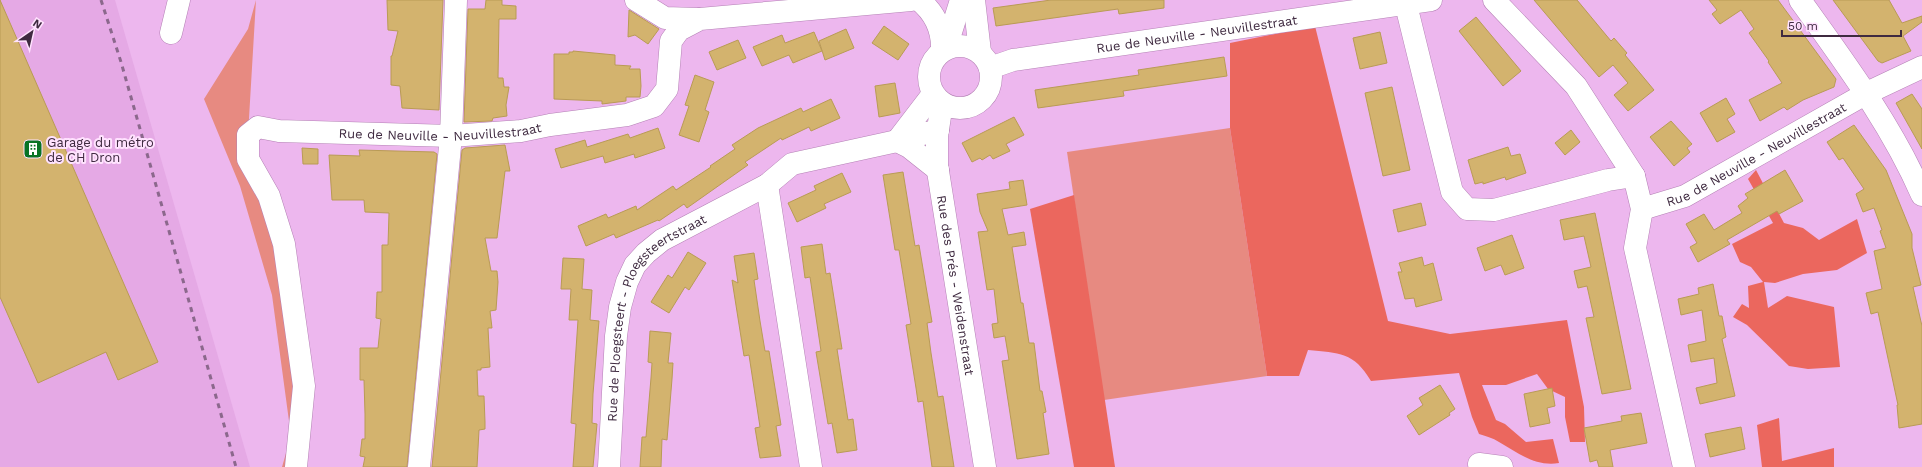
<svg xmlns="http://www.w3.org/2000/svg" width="1922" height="467" viewBox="0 0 1922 467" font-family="'Work Sans',sans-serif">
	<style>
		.built { fill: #e5a9e5 }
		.green { fill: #e78a81 }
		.forest { fill: #eb675e }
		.building { fill: #d3b36e; stroke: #b99b55 }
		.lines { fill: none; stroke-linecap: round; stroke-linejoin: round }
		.minor-casing { stroke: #b481b5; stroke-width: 23 }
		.minor { stroke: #fff; stroke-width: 22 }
		.rail { stroke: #8b688c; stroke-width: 3; stroke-dasharray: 5 5; stroke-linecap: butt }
		.labels { text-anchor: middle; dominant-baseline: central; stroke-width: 4; stroke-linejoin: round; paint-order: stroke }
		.street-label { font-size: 13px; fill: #3f2a40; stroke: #ffe2fe }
		.poi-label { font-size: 13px; fill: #3f2a40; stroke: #ffe2fe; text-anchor: start }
	</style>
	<rect width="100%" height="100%" fill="#edb7ee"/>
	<polygon class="built" points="0,0 115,0 250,467 0,467"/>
	<g class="green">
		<polygon points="256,0 248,135 269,196 304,386 294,467 282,467 291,436 272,295 240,186 204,99 248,29"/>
		<polygon points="1230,128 1267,376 1104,400 1067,152"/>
	</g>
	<g class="forest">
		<path d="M1315,26L1388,321L1450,334L1567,320L1584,407L1585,442H1570L1565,417V397L1548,389L1537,374L1506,385H1482L1496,420L1505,424L1526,442L1553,439L1559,463C1536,467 1518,453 1499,442C1493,438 1485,436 1479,434L1472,417L1459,373L1371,381C1354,352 1339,353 1308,350L1299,376H1267L1230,128V43Z"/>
		<polygon points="1756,170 1784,223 1803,228 1819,240 1857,219 1867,253 1837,270 1803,274 1775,283 1764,282 1768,308 1787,296 1834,307 1840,367 1808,369 1789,366 1747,325 1733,317 1742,304 1749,308 1748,286 1763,282 1751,267 1740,262 1732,244 1773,223 1748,179"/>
		<polygon points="1074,195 1115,467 1074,467 1030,209"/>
		<polygon points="1779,418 1782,461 1834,448 1834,467 1762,467 1757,425"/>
	</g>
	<g class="building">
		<polygon points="0,0 158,362 118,380 106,352 38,383 0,297"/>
		<polygon points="387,0 443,0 439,110 402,108 400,86 391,85 391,56 392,56 398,31 388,30"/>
		<polygon points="486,0 502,0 502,5 516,6 516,19 499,19 498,78 503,78 504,87 509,87 506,105 507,116 493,118 492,121 464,122 468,9 485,9"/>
		<polygon points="1051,0 1164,0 1164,8 1119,14 1118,9 996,26 993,8"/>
		<polygon points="1534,0 1577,0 1611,41 1614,38 1627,53 1625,55 1654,90 1628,111 1614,95 1628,83 1613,65 1599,77"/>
		<polygon points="1709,0 1778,0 1836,79 1834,87 1803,100 1787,110 1784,107 1760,121 1749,100 1782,83 1768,62 1769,61 1749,33 1754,29 1741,10 1720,24 1712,14 1717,10"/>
		<polygon points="1833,0 1889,0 1902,23 1922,16 1922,22 1903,36 1911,51 1882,63 1878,61"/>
		<polygon points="629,10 659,29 648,44 635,35 628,37"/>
		<polygon points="1476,17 1521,71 1503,86 1459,31"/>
		<polygon points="884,26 909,44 898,60 872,43"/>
		<polygon points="846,29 854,48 825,60 819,41"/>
		<polygon points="814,32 822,51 793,63 789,55 762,66 753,47 782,35 785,43"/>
		<polygon points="1380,32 1387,63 1360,69 1353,38"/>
		<polygon points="738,40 746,58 717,70 709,52"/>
		<polygon points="573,51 615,55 615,65 631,66 629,69 640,69 641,86 640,97 626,97 626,101 602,104 602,101 554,99 554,54 569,54 569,52 573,52"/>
		<polygon points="1224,57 1227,76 1123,91 1124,96 1038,108 1035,90 1139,75 1138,70"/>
		<polygon points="695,75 714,82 705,110 709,112 699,142 679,135 689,106 685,105"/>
		<polygon points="895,83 900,113 879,117 875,86"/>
		<polygon points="1392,87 1410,170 1383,176 1365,93"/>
		<polygon points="1912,94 1922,109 1922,149 1896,103"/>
		<polygon points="1726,98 1735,114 1727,119 1735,132 1717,142 1700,113"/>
		<polygon points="831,99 840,118 811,131 809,127 782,140 781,138 745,162 748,165 687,208 684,204 659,221 658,220 616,238 614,234 586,246 578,226 606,214 608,218 636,206 637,210 673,186 676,190 711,167 710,166 735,149 732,145 758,128 801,108 803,112"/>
		<polygon points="1014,117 1024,135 1006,144 1010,151 993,159 990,155 982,160 980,158 972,162 962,143"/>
		<polygon points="1671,121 1692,144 1687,148 1690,152 1674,166 1650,137"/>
		<polygon points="1854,125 1886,170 1912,234 1912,248 1921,285 1913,287 1922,326 1922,424 1899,428 1897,405 1898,405 1878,312 1871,314 1866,293 1882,289 1874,251 1886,248 1880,231 1882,230 1874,208 1863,212 1856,194 1864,189 1843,158 1839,160 1827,142"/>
		<polygon points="658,128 665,148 635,158 634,154 605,163 603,156 561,168 555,149 585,140 587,147 628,134 630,138"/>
		<polygon points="1571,130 1580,142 1565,155 1555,143"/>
		<polygon points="505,145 510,171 505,171 497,238 485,238 491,271 497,271 498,282 496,310 490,311 492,328 488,328 490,367 481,368 481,370 477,370 478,396 484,396 485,422 485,429 479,430 477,467 432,467 462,150 465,148"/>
		<polygon points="1508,147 1511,156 1520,154 1526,173 1506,180 1505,177 1483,184 1483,182 1475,184 1468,160"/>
		<polygon points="302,148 318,149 318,164 303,164"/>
		<polygon points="359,150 434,152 437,154 407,467 363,467 365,457 360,456 362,439 365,439 365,414 364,380 360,380 360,348 378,348 381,319 376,318 377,292 382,292 382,245 388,245 389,213 365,212 364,200 332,200 329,155 360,156"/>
		<polygon points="1785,170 1803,201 1779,214 1777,211 1727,240 1730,244 1698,262 1690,247 1697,243 1686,224 1704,214 1714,230 1742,213 1738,206 1748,198 1745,194"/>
		<polygon points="903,172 915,246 919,245 932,322 927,323 931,353 938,397 943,396 954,467 932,467 923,401 918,402 916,388 906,325 911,324 899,250 895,250 883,175"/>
		<polygon points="842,173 851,192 824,204 826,208 797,222 788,203 816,190 814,186"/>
		<polygon points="1023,180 1027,205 1002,209 1008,235 1024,232 1026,245 1012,247 1021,303 1023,303 1029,343 1034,343 1040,391 1042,391 1046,412 1043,413 1049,454 1017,459 1002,361 1009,360 1005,336 994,338 992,324 998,323 994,289 987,290 978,232 988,231 980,212 977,194 1010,189 1009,182"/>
		<polygon points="1421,203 1426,225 1398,232 1393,210"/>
		<polygon points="1595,213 1631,389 1602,394 1586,318 1594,317 1587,286 1578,288 1574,271 1591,267 1584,236 1564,240 1560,220"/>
		<polygon points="1512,235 1524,268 1505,275 1501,265 1485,271 1477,248"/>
		<polygon points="822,244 826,274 830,273 842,349 837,349 848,420 853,419 857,450 837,453 832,423 828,424 816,352 821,351 810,277 805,278 801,247"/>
		<polygon points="688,252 706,263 689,290 685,287 669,313 651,302 668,275 672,278"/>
		<polygon points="754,253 758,279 754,280 760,321 765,351 769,351 781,425 776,426 781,456 760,458 755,428 760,427 749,355 744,356 732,280 738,283 734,256"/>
		<polygon points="1422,257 1424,266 1433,263 1442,300 1416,307 1414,298 1405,299 1398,272 1402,272 1399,263"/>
		<polygon points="563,258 584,259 582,289 592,290 590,320 599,321 593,394 592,423 597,424 593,467 573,467 576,424 571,423 578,320 569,320 571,289 561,289"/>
		<polygon points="1713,284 1719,316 1722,316 1726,337 1722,339 1735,396 1700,404 1696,388 1717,383 1714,358 1691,362 1688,345 1706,341 1702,310 1681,315 1678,299 1699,294 1698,288"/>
		<polygon points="650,331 671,333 668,363 673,363 672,379 667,440 662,439 661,467 640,467 642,437 646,437 651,378 652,363 648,362"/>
		<polygon points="1440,385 1455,409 1449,413 1450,415 1419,435 1407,416 1423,405 1419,398"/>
		<polygon points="1552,388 1555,406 1547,408 1550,423 1530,427 1524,394"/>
		<polygon points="1641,413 1647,443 1610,450 1613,467 1599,467 1597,460 1590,462 1584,428 1622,421 1621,416"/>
		<polygon points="1741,427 1745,449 1710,457 1705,434"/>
	</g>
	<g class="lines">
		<defs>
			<g id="minor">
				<polyline points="636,0 665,18 698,19"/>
				<path d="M919,0C935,13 943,29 942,51"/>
				<polyline points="974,0 980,52"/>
				<polyline points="1494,0 1576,86 1634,176 1642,209 1635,248 1684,467"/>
				<path d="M1800,0C1845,63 1891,124 1922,195"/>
				<polyline points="1406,5 1452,192 1467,209 1494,210 1608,180 1634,176"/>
				<polyline points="171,33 179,0"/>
				<circle cx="960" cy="77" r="31"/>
				<polyline points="946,48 961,0"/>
				<path id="s1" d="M990,68L1013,60L1431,0"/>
				<polyline points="933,94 897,141 938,130"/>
				<path id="s2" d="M942,103L937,136V165L985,467"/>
				<polyline points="767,185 811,467"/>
				<path id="s3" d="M1642,209L1685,196L1867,93L1922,67"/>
				<polyline points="1479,464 1502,467"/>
				<path id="s4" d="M296,467L304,386L284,244L269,196L248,159V135L258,127L279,131L451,136L521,131L550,125L627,115L654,106L667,89L671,41L679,30L700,19L911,0"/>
				<polyline points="419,467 451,136 456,0"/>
				<path id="s5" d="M609,467L616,336L620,307L627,282L635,265L646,253L662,240L767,185L792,164L897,141L909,147L938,170"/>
			</g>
		</defs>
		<use href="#minor" class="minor-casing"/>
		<use href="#minor" class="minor"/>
		<polyline class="rail" points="101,0 121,62 236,467"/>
	</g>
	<defs>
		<symbol id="building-square" viewBox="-11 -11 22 22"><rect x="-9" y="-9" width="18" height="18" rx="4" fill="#087325" stroke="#ffe2fe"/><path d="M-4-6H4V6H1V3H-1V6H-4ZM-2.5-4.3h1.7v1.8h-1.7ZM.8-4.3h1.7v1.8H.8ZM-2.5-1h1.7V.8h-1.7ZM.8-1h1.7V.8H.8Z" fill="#fff"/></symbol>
	</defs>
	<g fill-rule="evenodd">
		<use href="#building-square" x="22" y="138" width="22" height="22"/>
	</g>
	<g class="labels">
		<g class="street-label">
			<text stroke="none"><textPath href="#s1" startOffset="210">Rue de Neuville - Neuvillestraat</textPath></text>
			<text stroke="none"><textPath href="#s4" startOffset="537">Rue de Neuville - Neuvillestraat</textPath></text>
			<text stroke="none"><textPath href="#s3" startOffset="127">Rue de Neuville - Neuvillestraat</textPath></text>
			<text stroke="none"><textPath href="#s2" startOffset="184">Rue des Prés - Weidenstraat</textPath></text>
			<text stroke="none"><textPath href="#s5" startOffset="168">Rue de Ploegsteert - Ploegsteertstraat</textPath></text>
		</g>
		<g class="poi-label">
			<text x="47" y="142">Garage du métro<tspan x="47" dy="15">de CH Dron</tspan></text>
		</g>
	</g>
	<g transform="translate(32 32) rotate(34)" stroke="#ffe2fe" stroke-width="3" paint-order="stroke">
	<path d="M0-3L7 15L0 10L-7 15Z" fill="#3f2a40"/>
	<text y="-6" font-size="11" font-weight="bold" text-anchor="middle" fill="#3f2a40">N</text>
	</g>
	<path d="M1782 30v6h119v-6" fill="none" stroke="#3f2a40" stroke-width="2"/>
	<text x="1788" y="30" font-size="12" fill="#3f2a40" stroke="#ffe2fe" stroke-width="3" paint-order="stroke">50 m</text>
</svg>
